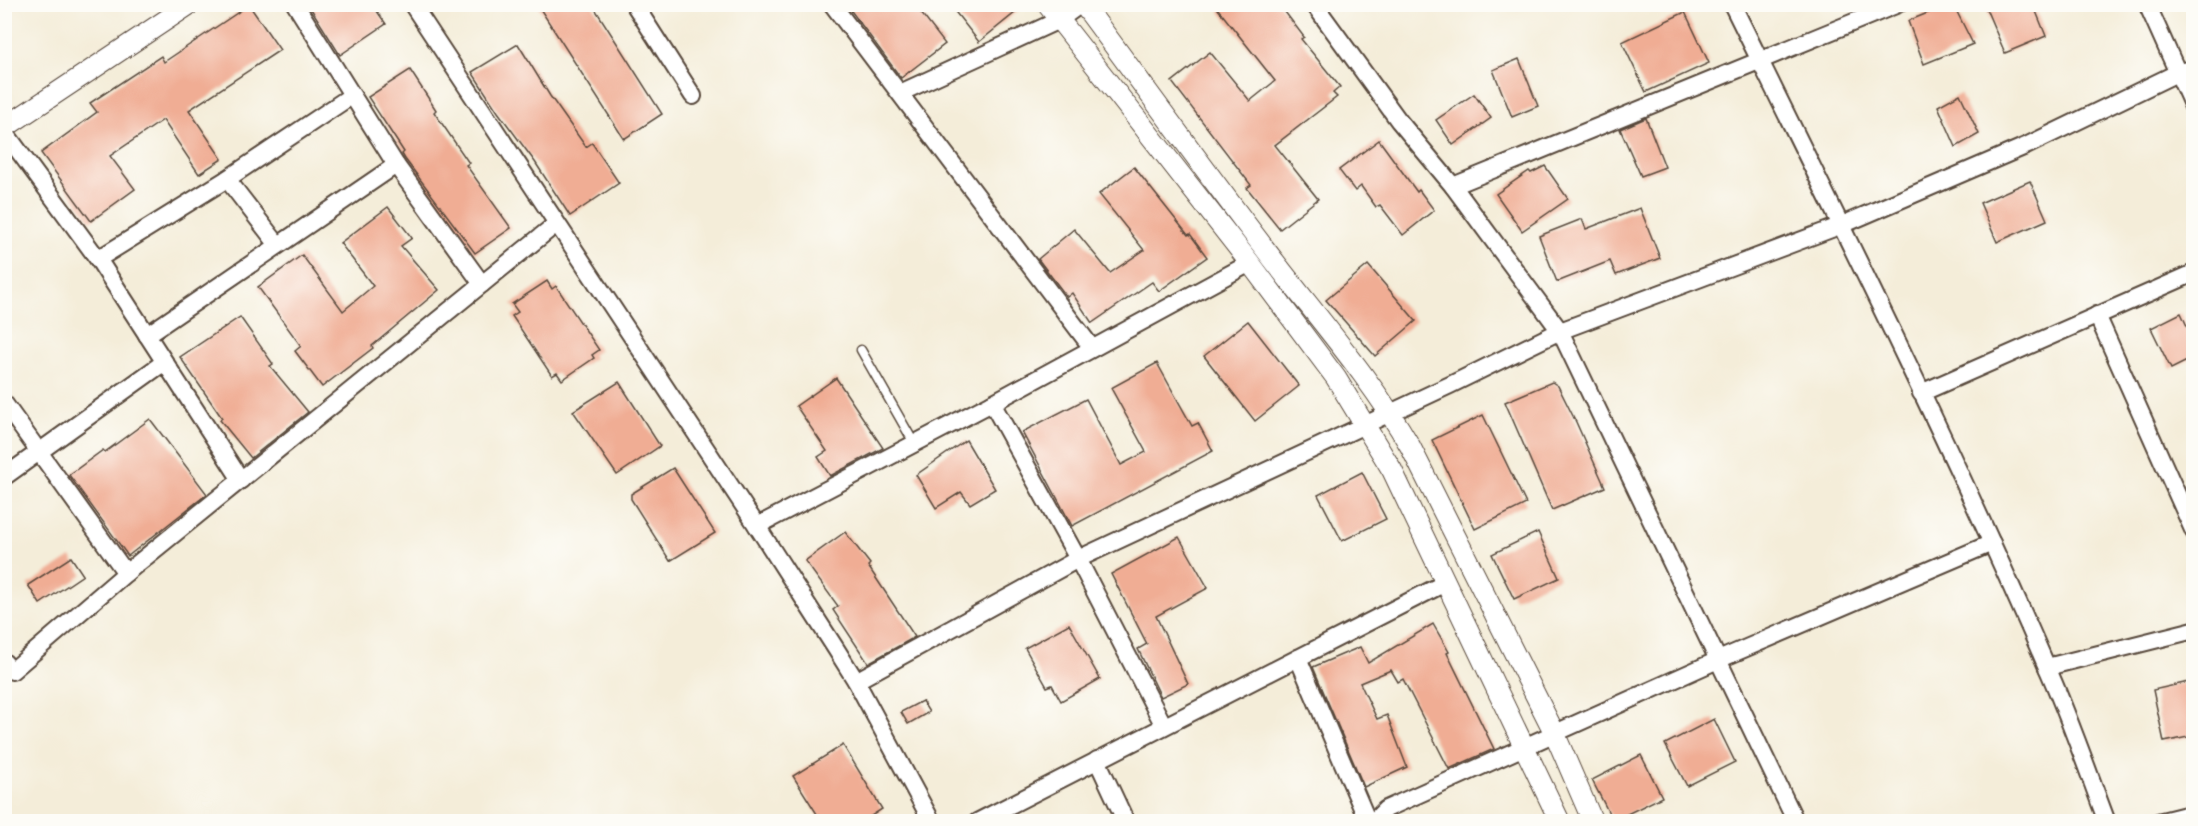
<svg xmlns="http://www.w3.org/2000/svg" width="2198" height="826" viewBox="0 0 2198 826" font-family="'Libre Bodoni',serif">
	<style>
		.building { fill: #f0ad94 }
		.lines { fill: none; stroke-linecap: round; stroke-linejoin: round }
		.service-casing { stroke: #57473a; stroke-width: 11 }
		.minor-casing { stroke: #57473a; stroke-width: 20 }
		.tertiary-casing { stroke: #57473a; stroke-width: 22 }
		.service { stroke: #fff; stroke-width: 8 }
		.minor { stroke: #fff; stroke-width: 16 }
		.tertiary { stroke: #fff; stroke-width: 20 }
	</style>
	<rect width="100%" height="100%" fill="#fdfcf7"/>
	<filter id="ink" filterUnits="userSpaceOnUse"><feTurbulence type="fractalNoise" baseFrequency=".0167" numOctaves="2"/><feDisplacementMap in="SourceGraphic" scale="12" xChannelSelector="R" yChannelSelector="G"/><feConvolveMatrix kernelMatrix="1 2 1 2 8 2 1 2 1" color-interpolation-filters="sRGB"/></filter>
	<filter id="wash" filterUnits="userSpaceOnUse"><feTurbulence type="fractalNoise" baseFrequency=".008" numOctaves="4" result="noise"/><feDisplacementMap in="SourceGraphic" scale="24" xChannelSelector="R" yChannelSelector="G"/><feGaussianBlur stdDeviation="1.35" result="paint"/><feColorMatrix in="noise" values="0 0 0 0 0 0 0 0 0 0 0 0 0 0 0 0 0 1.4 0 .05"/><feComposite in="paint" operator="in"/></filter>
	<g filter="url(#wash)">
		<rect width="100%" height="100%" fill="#f4edd9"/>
		<g id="blocks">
			<g class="building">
				<polygon points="308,4 372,4 386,24 340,55"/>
				<polygon points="537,4 592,4 662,114 624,139"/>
				<polygon points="846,4 914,4 945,44 901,78"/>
				<polygon points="949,4 1026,4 979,42"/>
				<polygon points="1214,4 1279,4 1304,37 1301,39 1340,87 1333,93 1337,97 1275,145 1318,199 1280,229 1247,188 1251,185 1172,82 1210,52 1250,101 1275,81"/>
				<polygon points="1950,4 1953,4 1973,44 1924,64 1908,21"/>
				<polygon points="1984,4 2033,4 2046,36 2005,53"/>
				<polygon points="249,5 280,50 189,110 222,159 199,174 163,120 110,156 135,189 91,221 41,153 97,112 90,103 161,56 164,62"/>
				<polygon points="1685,12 1709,63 1646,92 1622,42"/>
				<polygon points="518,44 550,96 586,147 592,143 619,183 570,216 535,162 498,112 472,72"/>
				<polygon points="1519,59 1538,106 1512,117 1493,70"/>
				<polygon points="410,70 436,110 434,112 469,163 466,165 511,228 475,253 405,159 402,154 404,152 368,97"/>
				<polygon points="1474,94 1491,118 1453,145 1436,120"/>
				<polygon points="1960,94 1979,134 1956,147 1938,106"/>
				<polygon points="1646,118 1665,167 1641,176 1620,129"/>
				<polygon points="1379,140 1417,192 1419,190 1434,210 1403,235 1380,205 1376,207 1361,186 1355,191 1339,170"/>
				<polygon points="1545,166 1568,199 1522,231 1496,194 1529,171 1531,173"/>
				<polygon points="1134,167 1188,235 1190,234 1207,257 1159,291 1152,282 1092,323 1072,293 1067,297 1038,259 1074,229 1110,273 1144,250 1099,194"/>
				<polygon points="2030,181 2047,220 1997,242 1980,203"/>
				<polygon points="388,207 412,238 401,246 439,290 372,346 373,348 322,387 295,351 301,346 258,287 302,255 343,311 373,286 340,243"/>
				<polygon points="1640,208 1660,258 1616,275 1610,261 1557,282 1539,236 1582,219 1586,229"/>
				<polygon points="1368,265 1416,321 1375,356 1326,300"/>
				<polygon points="547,281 552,289 556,286 599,350 592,355 594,358 562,380 557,373 552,376 512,316 518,312 512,304"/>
				<polygon points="2181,313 2193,339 2193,358 2171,369 2151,328"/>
				<polygon points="240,317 273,364 270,366 308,412 251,458 220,420 222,418 180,357"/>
				<polygon points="1248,321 1299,386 1255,421 1204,356"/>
				<polygon points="1157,363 1192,426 1198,423 1213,451 1072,526 1022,432 1086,399 1121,465 1146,452 1111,388"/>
				<polygon points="836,378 883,448 830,476 818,457 827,451 796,406"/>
				<polygon points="619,382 660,446 617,475 573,411"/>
				<polygon points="1552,382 1558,386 1576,422 1605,487 1552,510 1505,402"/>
				<polygon points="1483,415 1526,504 1475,529 1432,440"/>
				<polygon points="150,419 207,494 128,556 69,475 103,450 105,452"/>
				<polygon points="966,440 995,489 970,504 961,492 936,508 916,475"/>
				<polygon points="673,468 715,533 670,561 631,499 631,494"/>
				<polygon points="1362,472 1386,519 1342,541 1318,495"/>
				<polygon points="845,532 870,564 868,566 915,637 868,663 833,610 838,606 805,561"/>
				<polygon points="1538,532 1559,578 1514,599 1492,554"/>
				<polygon points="1179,537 1208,588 1156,616 1188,684 1161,697 1138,649 1147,644 1111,574"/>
				<polygon points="71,557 83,575 40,604 28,585"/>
				<polygon points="1069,624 1100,679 1061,701 1052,685 1047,687 1025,648"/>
				<polygon points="1433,624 1449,652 1447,653 1494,749 1449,769 1403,679 1398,682 1391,670 1360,683 1377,719 1387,715 1407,767 1364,787 1313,667 1360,647 1368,663"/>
				<polygon points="2193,681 2193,736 2164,742 2153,690"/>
				<polygon points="922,701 929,712 908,724 901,712"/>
				<polygon points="1714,719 1735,762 1687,786 1665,744"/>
				<polygon points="843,745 882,809 862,822 822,822 793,776"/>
				<polygon points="1641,755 1662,797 1613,821 1592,780"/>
			</g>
		</g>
	</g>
	<g filter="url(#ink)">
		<use href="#blocks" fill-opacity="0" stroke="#57473a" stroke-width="1.5"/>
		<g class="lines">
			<defs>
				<polyline id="service" points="861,350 914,443"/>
				<g id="minor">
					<polyline points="295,4 396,165 482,284"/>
					<polyline points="412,4 757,526 836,649 856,681 932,822"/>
					<polyline points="634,4 693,96"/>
					<polyline points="832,4 1092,348"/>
					<polyline points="1314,4 1399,121 1453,186 1560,331 1796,822"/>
					<path d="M1732,4C1840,223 1949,441 2046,665C2069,716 2087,769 2107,822"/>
					<polyline points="2147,4 2194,109"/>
					<polyline points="900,93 1059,20 1081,4"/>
					<polyline points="4,131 98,259 241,480"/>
					<polyline points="227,179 278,245"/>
					<polyline points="1453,186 1898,4"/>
					<polyline points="98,259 227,179 351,96"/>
					<polyline points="2097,315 2194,532"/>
					<polyline points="147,335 396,165"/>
					<polyline points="1921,393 2194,273"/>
					<polyline points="4,403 126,573"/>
					<polyline points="992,403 1078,559 1164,726"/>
					<polyline points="4,477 163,363"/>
					<polyline points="757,526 992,403 1250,263"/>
					<polyline points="1298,658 1368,822"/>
					<polyline points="4,662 12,671 126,573 556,224"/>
					<polyline points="2047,667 2194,630"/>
					<polyline points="856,681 1078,559 1450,385 1560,331 1842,225 2028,145 2177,73 2194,68"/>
					<polyline points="1097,760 1126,822"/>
					<polyline points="977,822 1445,583"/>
					<polyline points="1373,822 1386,809 1718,660 1992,543"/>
					<polyline points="2158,822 2194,813"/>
				</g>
				<g id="tertiary">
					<polyline points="1047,4 1250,263 1336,378 1392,470 1560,822"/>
					<path d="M1083,4C1144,86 1203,168 1265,249C1314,314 1369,375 1410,446L1554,732L1593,822"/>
					<polyline points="4,128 190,4"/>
				</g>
			</defs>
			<use href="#service" class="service-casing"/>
			<use href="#minor" class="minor-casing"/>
			<use href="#tertiary" class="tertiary-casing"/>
			<use href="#service" class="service"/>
			<use href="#minor" class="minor"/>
			<use href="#tertiary" class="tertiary"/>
		</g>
	</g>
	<rect width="2198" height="826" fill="none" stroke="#fdfcf7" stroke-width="24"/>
</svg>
